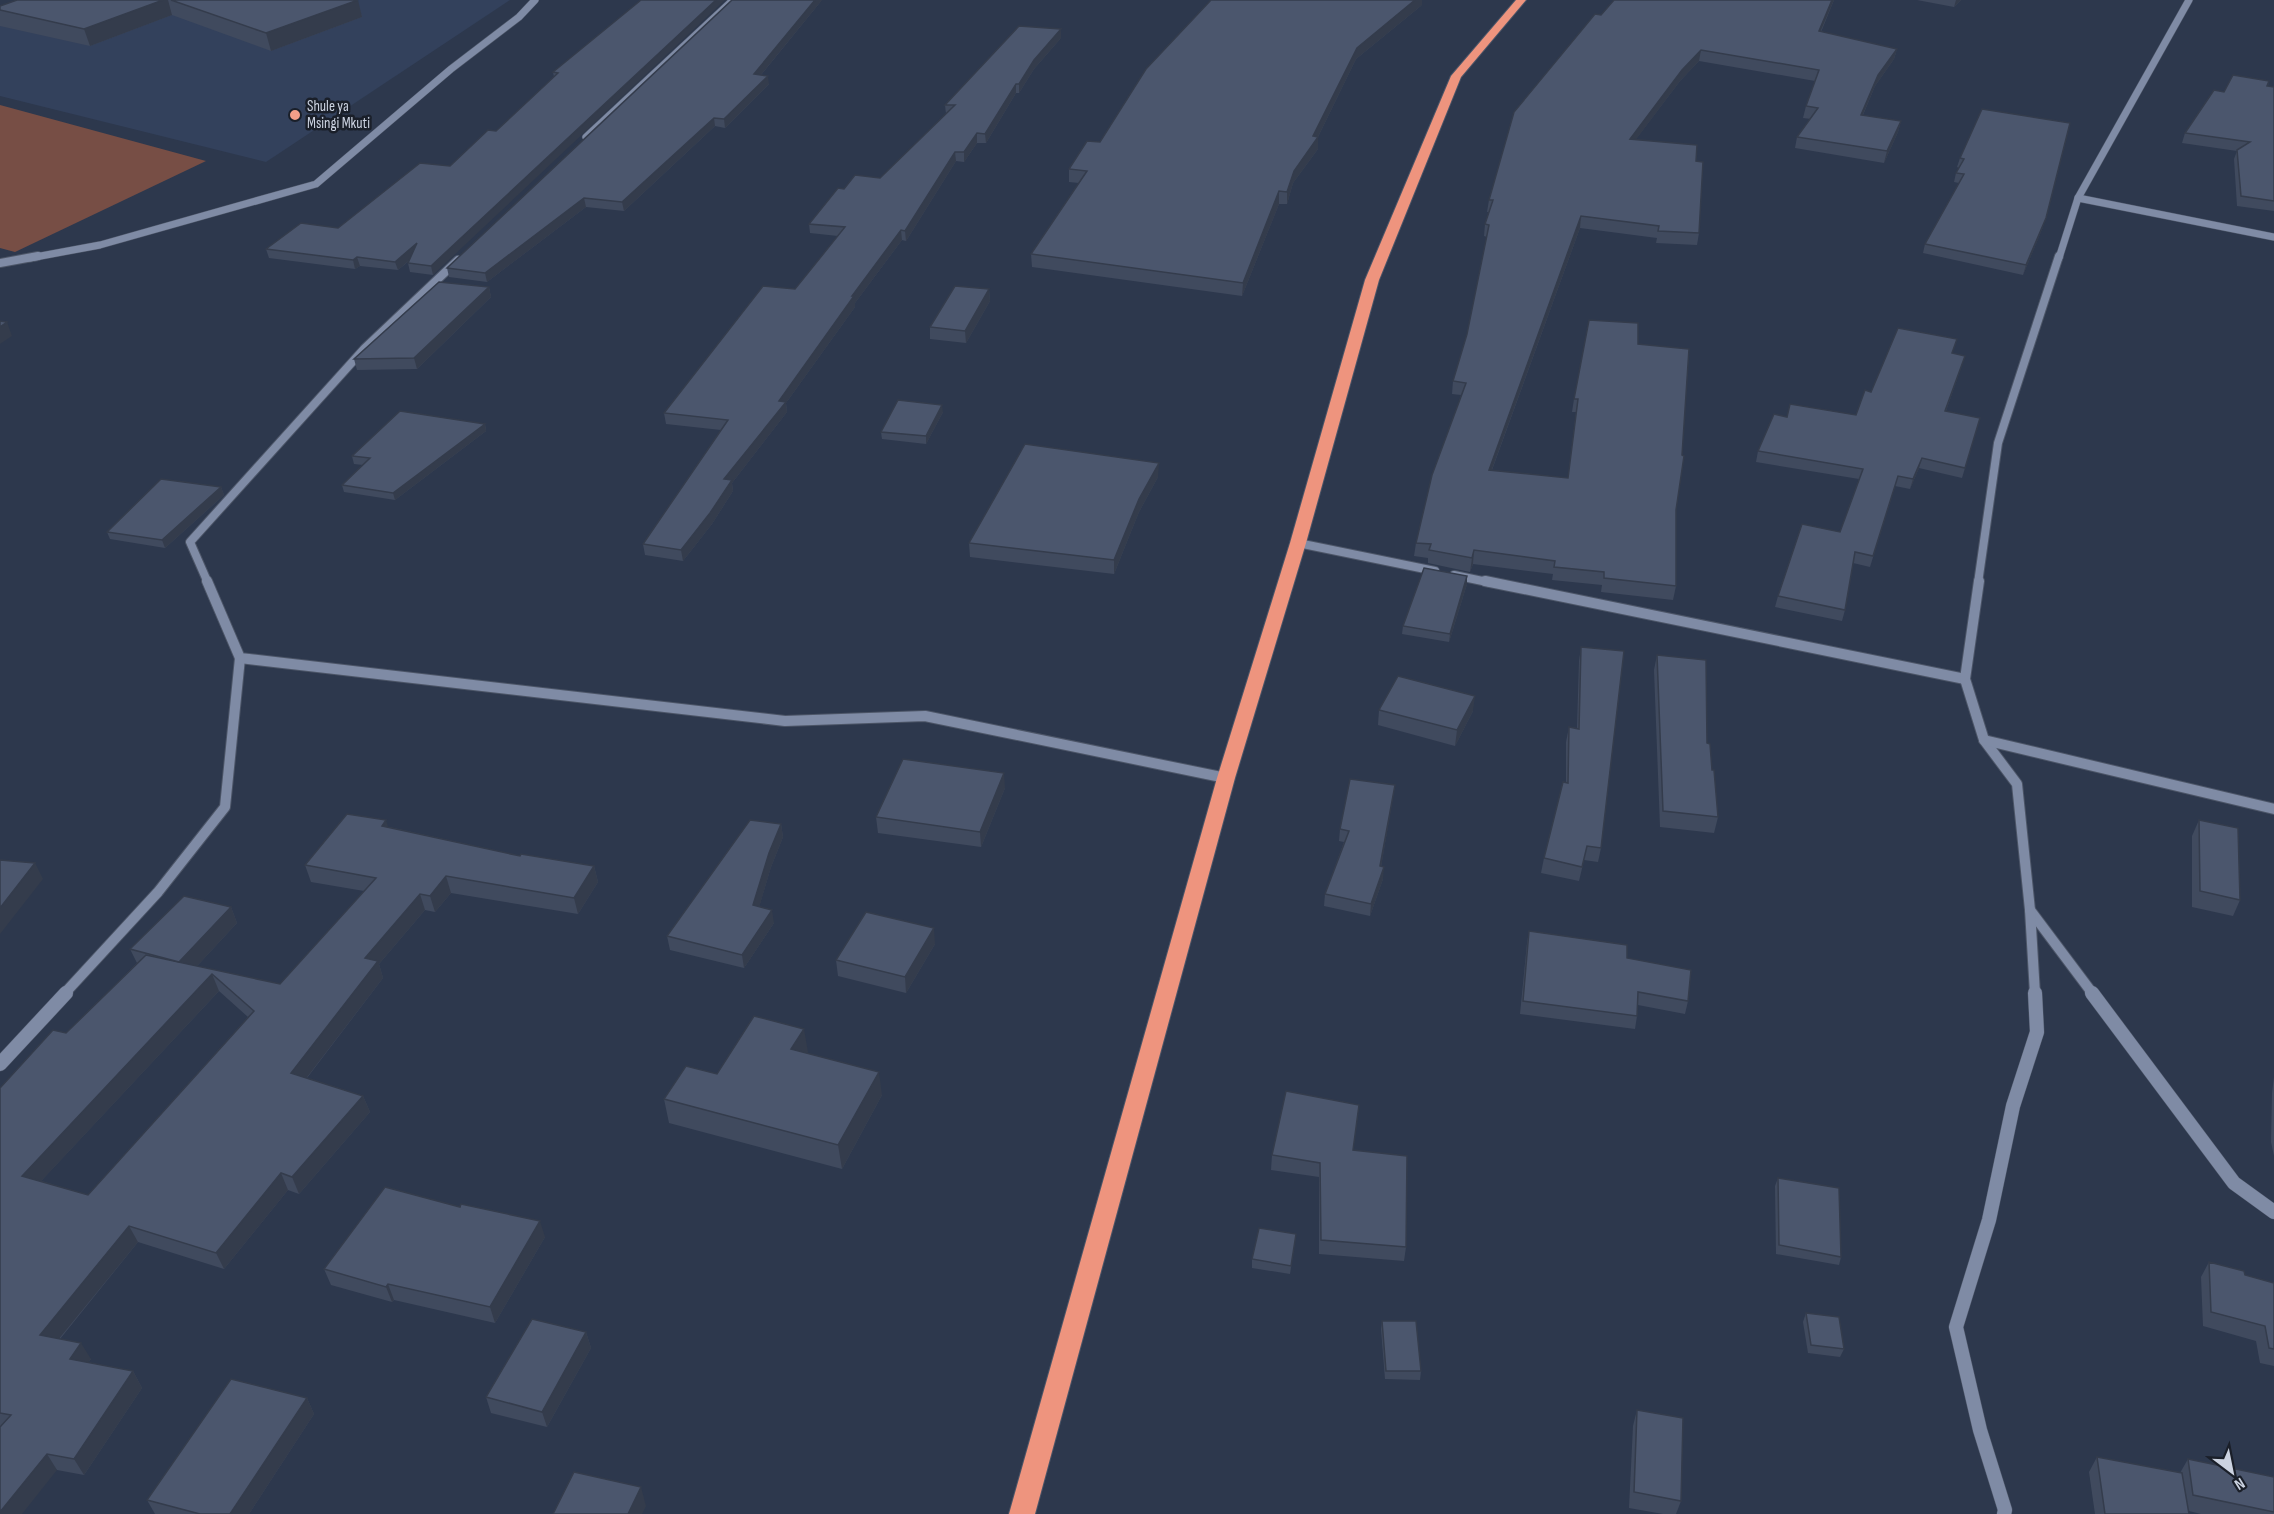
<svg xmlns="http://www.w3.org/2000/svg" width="2274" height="1514" viewBox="0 0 2274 1514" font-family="'Sofia Sans Condensed',sans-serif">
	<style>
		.built { fill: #33415c }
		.green { fill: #774e45 }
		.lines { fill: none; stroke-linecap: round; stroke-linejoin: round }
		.minor-far3-casing { stroke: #4c5567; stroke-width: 8 }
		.minor-far2-casing { stroke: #4c5567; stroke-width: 10 }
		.minor-far1-casing { stroke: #4c5567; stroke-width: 12 }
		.minor-casing { stroke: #4c5567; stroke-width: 15 }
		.highway-casing { stroke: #4c5567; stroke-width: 2 }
		.minor-far3 { stroke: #7f8ba5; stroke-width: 7 }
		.minor-far2 { stroke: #7f8ba5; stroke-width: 8 }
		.minor-far1 { stroke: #7f8ba5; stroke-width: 10 }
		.minor { stroke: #7f8ba5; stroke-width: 14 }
		.highway { fill: #ee947e; fill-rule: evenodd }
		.wall { fill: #404a5e; fill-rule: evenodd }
		.shaded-wall { fill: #343c4c }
		.building { fill: #4b566d; stroke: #343c4c; stroke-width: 1.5; fill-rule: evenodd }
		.poi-dot { fill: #f49e89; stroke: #1a1f29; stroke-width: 2 }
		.labels { text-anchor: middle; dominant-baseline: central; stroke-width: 5; stroke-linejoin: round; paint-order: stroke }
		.far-poi-label { font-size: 15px; fill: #ccd3e1; stroke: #1a1f29; text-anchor: start }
	</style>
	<rect width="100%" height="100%" fill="#2d384d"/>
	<polygon class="built" points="55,0 510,0 266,162 0,96 0,22"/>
	<polygon class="green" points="0,105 206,161 15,252 0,248"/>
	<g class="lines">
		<defs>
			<g id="minor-far3">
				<polyline points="586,137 733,0"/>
				<polyline points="2078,198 2274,237"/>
				<polyline points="30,258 100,245 316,184 451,69 519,17 535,0"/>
				<polyline points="2059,258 2078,198 2189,0"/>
			</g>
			<g id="minor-far2">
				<polyline points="0,263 38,256"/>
				<polyline points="1298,543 1435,571"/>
				<polyline points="1454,575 1492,583"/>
				<polyline points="208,583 190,542 364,349 458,260"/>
				<polyline points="1978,583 1998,443 2059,256"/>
			</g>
			<g id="minor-far1">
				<polyline points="207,581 240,658 785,721 925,716 1226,778"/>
				<polyline points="1485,581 1965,679"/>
				<polyline points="1979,581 1965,679 1984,740 2017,784 2030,910 2093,994"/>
				<polyline points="1984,740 2274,809"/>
				<polyline points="2030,910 2035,994"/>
				<polyline points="64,994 158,892 225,807 240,658"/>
			</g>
			<g id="minor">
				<polyline points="2092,993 2234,1183 2274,1212"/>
				<polyline points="0,1064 66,993"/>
				<polyline points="2004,1514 2005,1510 1980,1430 1956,1327 1989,1220 2013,1106 2037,1032 2035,993"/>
			</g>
			<polygon id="highway" points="1516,0 1526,0 1461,77 1379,280 1306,543 1235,778 1035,1514 1009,1514 1217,778 1290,543 1365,280 1451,76"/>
		</defs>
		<use href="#minor-far3" class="minor-far3-casing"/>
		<use href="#minor-far2" class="minor-far2-casing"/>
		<use href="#minor-far1" class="minor-far1-casing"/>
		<use href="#minor" class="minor-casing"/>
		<use href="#highway" class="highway-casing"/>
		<use href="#minor-far3" class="minor-far3"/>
		<use href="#minor-far2" class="minor-far2"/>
		<use href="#minor-far1" class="minor-far1"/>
		<use href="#minor" class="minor"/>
		<use href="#highway" class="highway"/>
	</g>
	<g class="wall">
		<polygon points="17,0 357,0 362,17 271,51 172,15 90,46 0,26 0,6"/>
		<polygon points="641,0 433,275 410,272 408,263 409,261 398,270 360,266 355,269 269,258 266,249 338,228 450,166 496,131 554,77 553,72"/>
		<polygon points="822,0 761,75 769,84 725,128 715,126 624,211 586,207 487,282 449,277 447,268"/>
		<polygon points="1834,0 1821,32 1897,49 1894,59 1875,86 1863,115 1901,121 1898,132 1884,163 1795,148 1797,137 1811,119 1803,118 1806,106 1815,81 1699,61 1680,81 1636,139 1696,161 1699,233 1697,245 1656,243 1657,238 1580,228 1492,470 1568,478 1576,412 1572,412 1574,399 1638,344 1676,510 1676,586 1673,600 1601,592 1602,585 1552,580 1553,574 1473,564 1470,572 1428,563 1428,558 1414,556 1416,543 1461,395 1452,394 1453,381 1467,334 1487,237 1484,236 1485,224 1490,212 1487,212 1489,200 1601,15"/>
		<polygon points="1917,0 1961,0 1954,7"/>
		<polygon points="1422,5 1356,59 1318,137 1318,149 1293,183 1287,204 1279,204 1242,296 1032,267 1031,254 1079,183 1069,182 1069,169 1100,142"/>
		<polygon points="1061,38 1034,69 1019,93 1016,93 986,143 977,143 964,162 956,161 906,241 902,240 855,303 855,307 786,403 787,412 732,483 733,491 712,524 683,561 645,555 643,544 721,430 666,424 664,413 795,289 838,236 810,233 809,224 844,189 880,178 946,114 945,105"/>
		<polygon points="2269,81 2268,86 2274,87 2274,211 2237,206 2234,159 2237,151 2182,143 2185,133 2224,92"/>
		<polygon points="1982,109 2043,227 2023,275 1923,253 1925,244 1959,183 1954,182 1956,173 1959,168 1957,167 1960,158"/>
		<polygon points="489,287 491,297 417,369 357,370 354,359"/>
		<polygon points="989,289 990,301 966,343 930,339 930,327"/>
		<polygon points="1953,353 1962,365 1946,411 1980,418 1962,478 1919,468 1910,489 1895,486 1870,567 1853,563 1845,610 1842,621 1775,607 1778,596 1840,532 1859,479 1756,462 1758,451 1787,417 1856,415 1871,392"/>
		<polygon points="943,412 926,444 882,439 881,432"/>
		<polygon points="485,424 486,431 395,500 344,492 342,485 363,465 354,464 352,456"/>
		<polygon points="1158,477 1139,512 1114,574 970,557 969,543"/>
		<polygon points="221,487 224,495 165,548 110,539 107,532"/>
		<polygon points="1467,584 1449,642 1402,634 1403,626"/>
		<polygon points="1581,647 1601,848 1598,862 1584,860 1579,881 1541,873 1544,858 1566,783 1566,742 1569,727 1577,728 1579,661"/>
		<polygon points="1657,655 1707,743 1712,770 1718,817 1714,833 1660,827 1654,670"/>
		<polygon points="1379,710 1473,711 1455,746 1378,725"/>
		<polygon points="1395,785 1381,867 1383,879 1370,916 1324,906 1325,894 1344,842 1339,841 1340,829"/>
		<polygon points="1005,788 981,847 878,833 876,817"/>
		<polygon points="2199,820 2240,900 2233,916 2192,907 2192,836"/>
		<polygon points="781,824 783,837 771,867 759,907 774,923 744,968 670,950 667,936"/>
		<path d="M389,827L520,856L594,866L598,882L578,914L451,893L435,912L425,910L379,964L383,978L307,1078L363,1096L370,1112L299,1194L288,1190L224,1269L138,1242L60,1339L91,1359L88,1363L133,1371L142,1388L84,1475L57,1470L0,1427V1088L66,1033L137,963L130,949L231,907L237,923L197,966L280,984L364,891L311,882L305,865ZM219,991L248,1017L88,1195L41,1181Z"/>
		<polygon points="1529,931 1627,958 1688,1001 1685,1014 1638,1005 1637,1016 1635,1029 1520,1014 1527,943"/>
		<polygon points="935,944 906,993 838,976 836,960"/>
		<polygon points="808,1052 807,1053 882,1095 842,1169 669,1123 664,1099 717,1074"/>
		<polygon points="2274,1077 2274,1156 2271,1142 2272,1093"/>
		<polygon points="1353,1150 1406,1247 1404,1261 1319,1254 1319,1177 1271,1170 1272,1155"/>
		<polygon points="1778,1178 1841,1257 1839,1265 1776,1254 1775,1186"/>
		<polygon points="1296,1234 1290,1274 1252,1268 1252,1259"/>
		<polygon points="545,1237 495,1323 394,1300 392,1302 331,1285 324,1269"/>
		<polygon points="2209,1262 2245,1275 2274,1283 2274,1366 2260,1363 2256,1341 2203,1326 2201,1277"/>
		<polygon points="1806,1313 1844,1349 1840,1357 1808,1353 1803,1322"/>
		<polygon points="1382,1321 1421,1371 1420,1380 1385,1379 1381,1329"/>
		<polygon points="586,1332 591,1348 547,1427 491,1413 486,1397"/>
		<polygon points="307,1398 314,1414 249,1514 155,1514 147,1500"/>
		<polygon points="1637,1410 1681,1501 1676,1514 1663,1514 1629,1508 1633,1426"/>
		<polygon points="2097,1457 2180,1473 2188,1459 2274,1477 2274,1514 2201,1514 2189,1511 2189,1514 2095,1514 2089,1472"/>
	</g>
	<g class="shaded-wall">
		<polygon points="163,0 168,0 172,15 90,46 84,29"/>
		<polygon points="358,0 362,17 271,51 266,33"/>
		<polygon points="716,0 725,0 433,275 431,266"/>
		<polygon points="815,0 822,0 755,82 754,74"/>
		<polygon points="1415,0 1422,0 1422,5 1356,59 1316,141 1318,137 1318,149 1293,183 1287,204 1287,192 1294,171 1313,136 1357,48"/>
		<polygon points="1832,0 1834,0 1816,42 1819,31"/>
		<polygon points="1956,0 1961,0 1954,7"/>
		<polygon points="1061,29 1061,38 1034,69 1019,93 1019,84 1034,60"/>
		<polygon points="1897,49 1894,59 1875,86 1858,126 1861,115 1878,75"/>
		<polygon points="1701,50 1699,61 1680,81 1628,150 1630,139 1682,70"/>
		<polygon points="768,76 769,84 725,128 724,119"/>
		<polygon points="1016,84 1016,93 986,143 985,134"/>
		<polygon points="714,118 715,126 624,211 622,202"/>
		<polygon points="1901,121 1898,132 1884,163 1887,151"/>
		<polygon points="977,133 977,143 964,162 964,152"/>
		<polygon points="955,152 956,161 906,241 905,231"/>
		<polygon points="1279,191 1279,204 1242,296 1243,283"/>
		<polygon points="584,198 586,207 487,282 485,273"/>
		<polygon points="1581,216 1580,228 1487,483 1489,470"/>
		<polygon points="2046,218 2043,227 2023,275 2026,265"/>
		<polygon points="901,230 902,240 855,303 855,307 786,403 787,412 732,483 733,491 712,524 683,561 681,550 724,479 852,296"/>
		<polygon points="417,243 419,252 398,270 395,262"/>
		<polygon points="357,257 360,266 355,269 353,260"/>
		<polygon points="489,287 491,297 417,369 414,358"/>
		<polygon points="989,289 990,301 966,343 965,331"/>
		<polygon points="7,322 12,336 0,344 0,327"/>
		<polygon points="1965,356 1962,365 1942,421 1945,411"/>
		<polygon points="942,405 943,412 926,444 926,436"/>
		<polygon points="485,424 486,431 395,500 393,493"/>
		<polygon points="1922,458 1919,468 1910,489 1913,479"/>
		<polygon points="1159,463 1158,477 1139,512 1114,574 1114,560 1139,499"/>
		<polygon points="221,487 224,495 165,548 162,540"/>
		<polygon points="1474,550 1473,564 1470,572 1472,558"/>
		<polygon points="1467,576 1467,584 1449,642 1450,634"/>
		<polygon points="1475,696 1473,711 1455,746 1457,730"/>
		<polygon points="1004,773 1005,788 981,847 980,832"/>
		<polygon points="1395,785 1393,797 1379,878 1380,866"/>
		<polygon points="386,820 391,836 382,826"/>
		<polygon points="781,824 783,837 771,867 756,918 753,905 769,853"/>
		<polygon points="35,863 43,879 0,934 0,908"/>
		<polygon points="594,866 598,882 578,914 574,898"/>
		<polygon points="1384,867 1383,879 1370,916 1371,904"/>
		<polygon points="446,876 451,893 435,912 430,896"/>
		<polygon points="420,894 425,910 379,964 383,978 298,1089 291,1073 365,958"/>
		<polygon points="231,907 237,923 186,978 179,962"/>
		<polygon points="772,910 774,923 744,968 742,955"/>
		<polygon points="934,928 935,944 906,993 905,977"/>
		<polygon points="212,974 219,991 31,1192 22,1176"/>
		<polygon points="804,1029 808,1052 795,1073 791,1049"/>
		<polygon points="879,1072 882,1095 842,1169 838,1145"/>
		<polygon points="363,1096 370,1112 299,1194 292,1177"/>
		<polygon points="281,1173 288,1190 224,1269 216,1253"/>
		<polygon points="540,1221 545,1237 495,1323 490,1307"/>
		<polygon points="129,1226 138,1242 49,1351 40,1335"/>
		<polygon points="388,1284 394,1300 392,1302 386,1287"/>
		<polygon points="586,1332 591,1348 547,1427 542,1412"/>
		<polygon points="81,1343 91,1359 79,1375 70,1359"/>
		<polygon points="133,1371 142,1388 84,1475 74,1459"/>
		<polygon points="307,1398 314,1414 249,1514 230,1514"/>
		<polygon points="47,1454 57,1470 22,1514 0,1514 0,1512"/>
		<polygon points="641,1487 646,1506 642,1514 628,1514"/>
	</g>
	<g class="building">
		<polygon points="17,0 163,0 84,29 0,10 0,6"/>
		<polygon points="171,0 358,0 266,33"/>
		<polygon points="641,0 716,0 431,266 408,263 417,243 395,262 357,257 353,260 266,249 301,223 338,228 420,163 450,166 488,130 496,131 558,73 553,72"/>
		<polygon points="732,0 815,0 754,74 768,76 724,119 714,118 622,202 584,198 485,273 447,268"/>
		<polygon points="1211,0 1415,0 1357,48 1313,136 1318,137 1294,171 1287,192 1279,191 1243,283 1031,254 1087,171 1069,169 1087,141 1100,142 1146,69"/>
		<polygon points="1614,0 1832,0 1819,31 1897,49 1878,75 1861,115 1901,121 1887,151 1797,137 1818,108 1806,106 1819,70 1701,50 1682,70 1630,139 1697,145 1696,161 1703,162 1699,233 1658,231 1659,226 1581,216 1489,470 1568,478 1578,399 1574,399 1589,320 1638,323 1638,344 1689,349 1682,455 1684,456 1676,510 1676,586 1604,578 1604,572 1554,567 1555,561 1474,550 1472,558 1429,550 1431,544 1416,543 1432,475 1466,383 1453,381 1467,334 1489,225 1485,224 1493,200 1489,200 1514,112 1595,14 1601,15"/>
		<polygon points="1019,26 1061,29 1034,60 1019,84 1016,84 985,134 977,133 964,152 955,152 905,231 901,230 852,296 854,296 779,401 786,402 724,479 732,480 710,513 681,550 643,544 728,420 664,413 763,286 795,289 845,227 809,224 838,188 844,189 855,175 880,178 955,105 945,105"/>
		<polygon points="2233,75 2269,81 2267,86 2274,87 2274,201 2241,196 2237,150 2250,142 2185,133 2214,90 2224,92"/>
		<polygon points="1982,109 2070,123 2046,218 2026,265 1925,244 1964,174 1956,173 1964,159 1960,158"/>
		<polygon points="439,282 489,287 414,358 354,359"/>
		<polygon points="955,286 989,289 965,331 930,327"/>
		<polygon points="0,321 7,322 0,327"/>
		<polygon points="1898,328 1957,339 1952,353 1965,356 1945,411 1980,418 1965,468 1922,458 1913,479 1898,476 1873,556 1855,552 1845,610 1778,596 1802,524 1840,532 1863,469 1758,451 1774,414 1787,417 1790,404 1856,415 1865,390 1871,392"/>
		<polygon points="898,400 942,405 926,436 881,432"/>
		<polygon points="400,411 485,424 393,493 342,485 370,458 352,456"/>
		<polygon points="1025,444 1159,463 1139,499 1114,560 969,543"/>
		<polygon points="161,479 221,487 162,540 107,532"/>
		<polygon points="1424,568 1467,576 1450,634 1403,626"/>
		<polygon points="1581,647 1624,651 1601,848 1587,846 1582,867 1544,858 1563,782 1568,783 1569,727 1579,729"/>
		<polygon points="1657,655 1706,660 1707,743 1710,744 1712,770 1714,770 1718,817 1663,811"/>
		<polygon points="1398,676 1475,696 1457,730 1379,710"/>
		<polygon points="903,759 1004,773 980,832 876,817"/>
		<polygon points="1350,779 1395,785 1380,866 1384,867 1371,904 1325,894 1349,831 1340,829"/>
		<path d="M347,814L386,820L382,826L520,856L521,854L594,866L574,898L446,876L430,896L420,894L365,958L378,961L291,1073L363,1096L292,1177L281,1173L216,1253L129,1226L40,1335L81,1343L70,1359L133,1371L74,1459L47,1454L0,1512V1427L11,1415L0,1413V1088L53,1030L66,1033L146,955L280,984L376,878L305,865ZM212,974L254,1011L88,1195L22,1176Z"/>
		<polygon points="750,820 781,824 769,853 753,905 772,910 742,955 667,936"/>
		<polygon points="2199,820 2238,828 2240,900 2200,891"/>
		<polygon points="0,860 35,863 0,908"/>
		<polygon points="184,896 231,907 179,962 130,949"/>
		<polygon points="866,912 934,928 905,977 836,960"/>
		<polygon points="1529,931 1627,945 1627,958 1691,970 1688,1001 1638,992 1637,1016 1523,1001"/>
		<polygon points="754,1016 804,1029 791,1049 879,1072 838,1145 664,1099 686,1066 717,1074"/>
		<polygon points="1286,1091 1359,1105 1353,1150 1407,1156 1406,1247 1321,1240 1320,1163 1272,1155"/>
		<polygon points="1778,1178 1839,1188 1841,1257 1779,1245"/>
		<polygon points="385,1187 460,1207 461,1204 540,1221 490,1307 388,1284 386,1287 324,1269"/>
		<polygon points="1259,1228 1296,1234 1291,1266 1252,1259"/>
		<polygon points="2209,1262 2244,1271 2245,1275 2274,1283 2274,1349 2269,1348 2265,1326 2211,1312"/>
		<polygon points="1806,1313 1839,1317 1844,1349 1811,1345"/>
		<polygon points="532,1319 586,1332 542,1412 486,1397"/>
		<polygon points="1382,1321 1416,1321 1421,1371 1386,1371"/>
		<polygon points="231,1379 307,1398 230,1514 200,1514 147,1500"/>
		<polygon points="1637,1410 1683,1418 1681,1501 1634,1492"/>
		<polygon points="2097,1457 2182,1473 2189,1514 2105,1514"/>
		<polygon points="2188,1459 2274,1477 2274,1512 2193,1495"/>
		<polygon points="574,1472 641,1487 628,1514 553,1514"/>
	</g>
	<circle class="poi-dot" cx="295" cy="115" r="6"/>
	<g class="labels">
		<g class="far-poi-label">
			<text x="307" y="106">Shule ya<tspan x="307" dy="17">Msingi Mkuti</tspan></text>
		</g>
	</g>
	<g transform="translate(2232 1472) rotate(148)" stroke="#1a1f29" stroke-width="4.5" paint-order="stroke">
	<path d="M0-4.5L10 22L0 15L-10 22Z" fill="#ccd3e1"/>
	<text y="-9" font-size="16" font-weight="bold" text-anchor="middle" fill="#ccd3e1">N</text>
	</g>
</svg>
